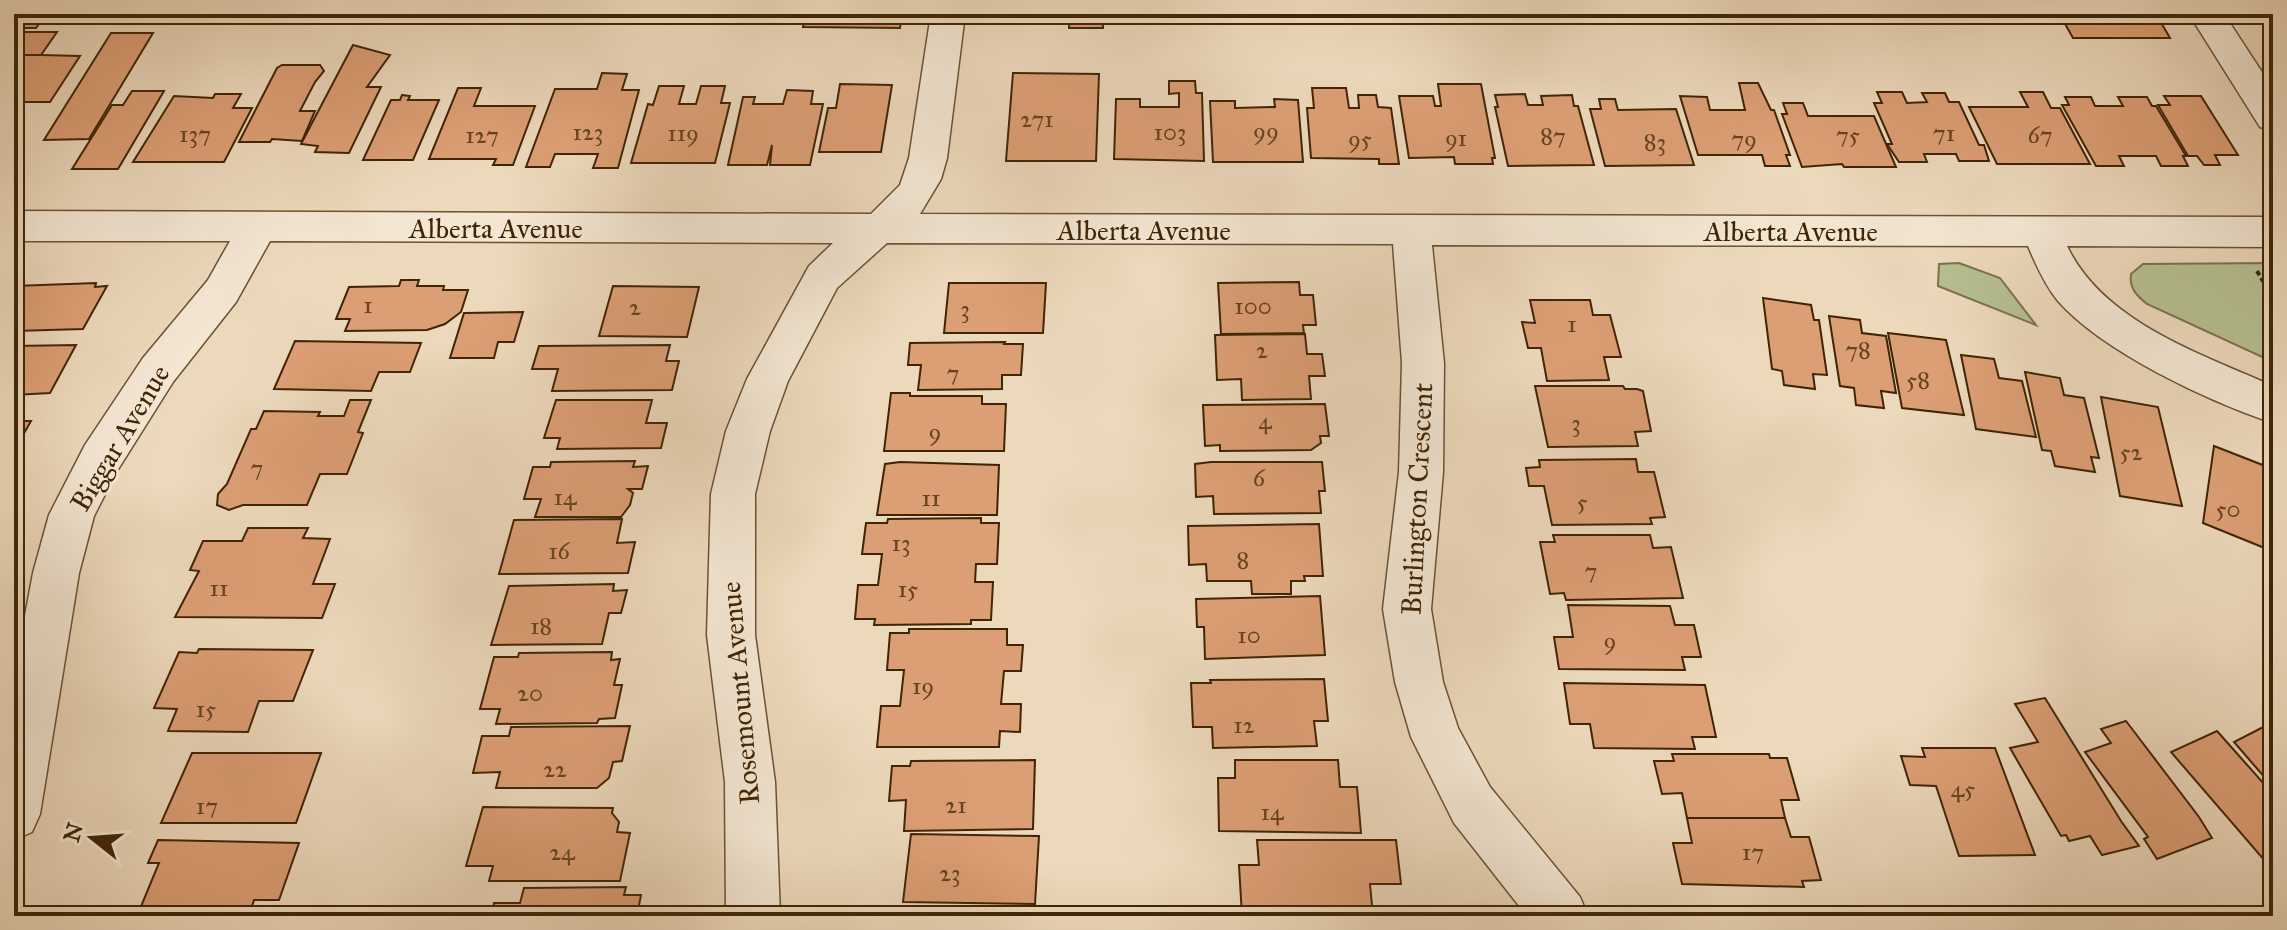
<svg xmlns="http://www.w3.org/2000/svg" width="2287" height="930" viewBox="0 0 2287 930" font-family="'IM FELL Great Primer',serif">
	<style>
		.green { fill: #b6bf91; stroke: #7b724b; stroke-width: 2 }
		.building { fill: #dc9e75; stroke: #402505; stroke-width: 2 }
		.lines { fill: none; stroke-linecap: round; stroke-linejoin: round }
		.street-casing { stroke: #6b5232; stroke-width: 3 }
		.path { stroke: #402505; stroke-width: 4; stroke-dasharray: 5 3; stroke-linecap: butt }
		.street { fill: #f3e6d3; fill-rule: evenodd }
		.labels { text-anchor: middle; dominant-baseline: central; stroke-width: 6; stroke-linejoin: round; paint-order: stroke }
		.number-label { font-size: 24px; fill: #674321 }
		.street-label { font-size: 28px; fill: #402505; stroke: #f3e6d3 }
	</style>
	<rect width="100%" height="100%" fill="#ecd8bb"/>
	<filter id="stains"><feTurbulence type="fractalNoise" baseFrequency=".0025" numOctaves="4"/><feColorMatrix values="0 0 0 0 .2 0 0 0 0 .09 0 0 0 0 .02 0 0 0 .5 -.17"/></filter>
	<radialGradient id="worn" r=".72"><stop offset=".6" stop-color="#630" stop-opacity="0"/><stop offset="1" stop-color="#630" stop-opacity=".3"/></radialGradient>
	<g class="green">
		<polygon points="1959,263 2000,278 2036,325 1938,286 1939,264"/>
		<path d="M2273,263V362L2147,304C2136,295 2129,288 2131,274L2143,264Z"/>
	</g>
	<g class="building">
		<polygon points="14,14 46,14 36,28 14,28"/>
		<polygon points="806,14 902,14 900,28 803,27"/>
		<polygon points="1020,14 1103,14 1103,28 1069,28 1070,16"/>
		<polygon points="2156,14 2170,38 2073,38 2060,15"/>
		<polygon points="14,32 57,32 41,55 14,55"/>
		<polygon points="111,33 153,33 89,139 44,140"/>
		<polygon points="353,45 390,55 367,87 381,87 349,153 315,152 318,146 301,144"/>
		<polygon points="14,55 41,55 80,56 50,102 14,102"/>
		<polygon points="282,65 320,65 324,71 315,82 300,111 315,111 302,141 272,139 270,142 239,142 277,68"/>
		<polygon points="602,73 627,74 622,90 639,90 618,168 593,168 598,154 555,154 550,167 526,167 555,89 597,89"/>
		<polygon points="1013,73 1099,74 1096,161 1006,161"/>
		<polygon points="1169,81 1195,81 1196,93 1202,93 1204,161 1114,159 1116,99 1140,99 1140,107 1179,107 1179,93 1169,94"/>
		<polygon points="1739,83 1758,83 1771,110 1774,110 1790,155 1786,155 1790,166 1765,166 1762,155 1698,155 1680,96 1707,97 1710,110 1745,110"/>
		<polygon points="840,84 892,85 881,152 819,152 828,108 836,108"/>
		<polygon points="1438,84 1481,84 1495,158 1492,158 1493,164 1455,164 1454,157 1409,158 1399,96 1433,96 1435,106 1441,106"/>
		<polygon points="659,86 684,86 679,104 696,104 701,86 725,86 721,103 730,103 715,163 631,163 648,104 653,105"/>
		<polygon points="458,88 481,88 474,106 535,106 513,165 493,165 496,159 429,159"/>
		<polygon points="1312,88 1346,88 1349,108 1359,108 1358,95 1376,95 1378,107 1391,108 1399,164 1379,164 1379,159 1311,158 1307,108 1314,108"/>
		<polygon points="787,90 813,91 811,104 823,104 810,165 770,165 772,145 767,165 728,165 743,97 755,97 753,104 783,104"/>
		<polygon points="132,91 164,91 118,169 72,169 112,105 123,105"/>
		<polygon points="1877,92 1902,92 1907,103 1927,102 1922,93 1945,93 1949,102 1959,102 1979,145 1984,145 1989,161 1959,161 1956,154 1924,154 1927,162 1899,162 1887,144 1892,144 1874,103 1882,103"/>
		<polygon points="2020,92 2043,92 2051,108 2060,108 2090,164 1997,164 1969,107 2028,107"/>
		<polygon points="215,94 241,94 233,108 252,108 224,162 133,162 174,96 213,98"/>
		<polygon points="1525,94 1528,105 1543,105 1541,96 1572,95 1574,106 1578,106 1594,165 1508,166 1495,107 1498,107 1495,95"/>
		<polygon points="402,95 410,96 408,100 439,100 413,160 363,160 391,100 400,100"/>
		<polygon points="2164,96 2201,96 2238,155 2215,155 2220,165 2204,165 2197,156 2188,156 2158,105 2170,105"/>
		<polygon points="2065,97 2091,97 2095,106 2123,106 2118,97 2147,97 2152,106 2156,106 2186,156 2183,156 2188,166 2161,166 2156,156 2119,156 2124,166 2096,166 2062,105 2069,105"/>
		<polygon points="1274,99 1298,100 1303,162 1213,162 1210,101 1235,101 1235,108 1275,107"/>
		<polygon points="1599,99 1615,99 1618,110 1676,109 1694,165 1605,166 1590,109 1601,109"/>
		<polygon points="1783,103 1803,103 1808,116 1874,116 1896,167 1844,167 1842,164 1802,167 1782,114 1787,114"/>
		<polygon points="401,280 419,280 417,286 444,286 443,290 468,290 461,312 445,324 427,330 345,331 350,319 336,319 349,287 399,286"/>
		<polygon points="1299,282 1300,295 1313,295 1316,325 1303,325 1304,333 1221,334 1218,283"/>
		<polygon points="96,283 95,287 107,286 83,329 14,331 14,286"/>
		<polygon points="949,283 1046,283 1043,333 944,333"/>
		<polygon points="613,286 699,287 687,337 599,336"/>
		<polygon points="1763,298 1811,305 1814,320 1819,320 1827,375 1813,374 1815,389 1784,385 1782,371 1772,369"/>
		<polygon points="1530,300 1590,300 1593,315 1610,315 1621,357 1604,357 1609,380 1547,381 1541,348 1528,348 1522,322 1535,323"/>
		<polygon points="523,312 514,342 498,342 494,358 450,358 464,313"/>
		<polygon points="1829,316 1860,320 1862,333 1886,336 1896,393 1881,391 1884,408 1856,405 1854,388 1840,386"/>
		<polygon points="1888,333 1946,340 1964,415 1902,408"/>
		<polygon points="1305,334 1307,354 1322,354 1325,376 1309,376 1311,399 1242,400 1241,379 1217,380 1215,335"/>
		<polygon points="295,341 421,343 410,372 379,372 371,391 274,389"/>
		<polygon points="1005,342 1004,344 1023,344 1021,375 1002,375 1002,389 918,390 921,365 908,365 910,343"/>
		<polygon points="76,345 50,393 14,395 14,346"/>
		<polygon points="670,345 666,361 679,361 672,390 552,391 558,369 532,369 539,346"/>
		<polygon points="1961,355 1994,359 1999,378 2022,381 2036,437 1976,429"/>
		<polygon points="2025,372 2060,378 2064,395 2084,398 2099,458 2091,457 2095,472 2055,466 2051,451 2042,450"/>
		<polygon points="1535,386 1623,386 1625,389 1637,389 1643,391 1651,431 1635,432 1638,446 1548,447"/>
		<polygon points="891,393 910,393 910,396 982,396 982,404 1006,404 1004,451 884,451"/>
		<polygon points="2101,397 2158,407 2182,506 2120,496"/>
		<polygon points="350,400 371,400 358,432 363,433 347,474 320,474 307,505 243,505 229,510 217,505 218,494 227,484 251,429 256,429 264,411 320,412 318,416 344,416"/>
		<polygon points="556,400 652,400 646,423 667,423 661,448 557,449 560,438 544,438"/>
		<polygon points="1325,404 1329,436 1320,436 1321,443 1311,450 1220,451 1220,445 1205,446 1203,405"/>
		<polygon points="14,421 31,421 14,451"/>
		<polygon points="2214,446 2273,469 2267,549 2203,523"/>
		<polygon points="1636,459 1638,472 1654,472 1665,517 1650,518 1652,524 1552,525 1544,486 1529,486 1526,468 1540,467 1539,460"/>
		<polygon points="635,461 633,467 648,466 642,489 628,489 633,493 630,505 621,517 535,517 541,499 524,499 533,467 550,467 551,462"/>
		<polygon points="900,462 999,465 997,515 877,515 885,464"/>
		<polygon points="1211,462 1322,462 1325,491 1319,491 1321,513 1214,514 1213,496 1196,497 1195,464"/>
		<polygon points="981,518 981,523 999,523 997,564 976,564 975,582 993,582 991,620 971,620 971,624 874,625 875,619 855,619 858,585 878,585 882,554 862,554 866,523 887,523 888,519"/>
		<polygon points="622,519 617,543 635,542 628,573 499,574 514,520"/>
		<polygon points="1319,524 1323,576 1304,576 1305,581 1291,581 1291,594 1252,594 1251,581 1207,581 1206,564 1189,565 1188,526"/>
		<polygon points="248,528 308,528 303,538 330,539 313,584 335,584 322,618 175,617 199,571 190,570 203,541 242,541"/>
		<polygon points="1553,535 1650,535 1653,548 1671,547 1683,598 1566,600 1564,593 1550,594 1540,542 1555,542"/>
		<polygon points="614,584 613,591 627,590 621,613 609,613 602,644 491,645 509,586"/>
		<polygon points="1320,596 1325,655 1205,659 1204,627 1197,627 1196,599"/>
		<polygon points="1568,605 1670,606 1675,625 1694,625 1701,657 1682,657 1685,670 1559,669 1554,637 1573,637"/>
		<polygon points="909,629 1007,629 1007,645 1023,645 1021,671 1004,671 1001,704 1021,704 1020,732 1000,731 999,747 877,747 881,706 900,706 904,670 887,670 890,633 909,633"/>
		<polygon points="199,649 313,650 293,701 259,701 248,732 168,731 177,709 154,708 179,652 197,653"/>
		<polygon points="612,652 611,660 620,659 614,685 622,685 615,718 599,719 597,723 496,724 500,709 480,709 494,657 518,657 519,653"/>
		<polygon points="1324,679 1328,721 1314,721 1317,746 1213,748 1212,727 1193,727 1191,683 1211,683 1210,680"/>
		<polygon points="1564,683 1705,685 1716,737 1692,737 1695,749 1594,748 1590,724 1570,724"/>
		<polygon points="2045,698 2121,821 2139,846 2102,855 2090,836 2069,841 2066,835 2061,836 2010,748 2038,742 2015,704"/>
		<polygon points="2126,721 2199,817 2212,838 2157,859 2144,839 2148,837 2085,752 2111,743 2101,729"/>
		<polygon points="2273,722 2273,787 2234,742"/>
		<polygon points="630,726 622,761 613,762 609,778 597,788 496,788 500,772 473,773 482,736 509,736 511,727"/>
		<polygon points="2217,731 2273,794 2271,868 2171,752"/>
		<polygon points="1922,748 1995,748 2035,855 1959,856 1936,786 1910,785 1901,756 1925,757"/>
		<polygon points="192,753 321,753 296,823 161,823"/>
		<polygon points="1672,754 1769,754 1770,758 1787,758 1799,800 1781,800 1785,818 1687,818 1682,793 1662,794 1654,761 1674,761"/>
		<polygon points="1035,760 1033,829 904,831 906,800 889,801 892,766 910,766 911,761"/>
		<polygon points="1235,760 1338,760 1340,787 1357,787 1361,833 1219,831 1218,778 1235,778"/>
		<polygon points="483,807 613,808 612,813 619,822 617,832 630,833 620,881 489,881 493,866 466,866"/>
		<polygon points="1687,818 1785,818 1791,837 1809,837 1821,880 1802,881 1804,887 1682,884 1673,843 1692,843"/>
		<polygon points="911,834 1039,836 1035,904 903,902"/>
		<polygon points="158,840 299,843 279,900 254,900 249,916 137,916 159,863 148,863"/>
		<polygon points="1257,840 1396,840 1401,884 1370,884 1373,916 1242,916 1239,865 1259,865"/>
		<polygon points="626,887 624,895 641,895 637,916 491,916 494,903 520,903 524,888"/>
	</g>
	<g class="lines">
		<defs>
			<g id="street">
				<path d="M931,14H965L947,158L941,179L920,214L2273,217V247L2067,246C2103,322 2201,354 2273,386V423C2208,401 2103,352 2058,301C2045,285 2036,265 2028,246L1432,245L1444,363L1443,472L1431,609L1443,682L1458,728L1490,787L1580,897L1588,916H1527L1454,823L1411,737L1395,682L1383,609L1399,472L1402,363L1393,244L887,243L837,288L788,381L770,431L755,494V635L775,782L780,916H726L725,782L707,635L711,494L726,431L747,379L809,266L833,243L270,241L236,302L173,382L117,471L94,516L79,573L40,814L32,832L14,840V675L33,573L49,515L85,445L143,358L208,280L230,241H14V211L871,214L900,185L909,158Z"/>
				<polygon points="2189,14 2224,14 2273,89 2273,131 2260,127"/>
			</g>
		</defs>
		<use href="#street" class="street-casing"/>
		<polyline class="path" points="2257,271 2263,281 2273,282"/>
		<use href="#street" class="street"/>
	</g>
	<g class="labels">
		<g class="number-label">
			<text x="1037" y="119">271</text>
			<text x="1266" y="131">99</text>
			<text x="588" y="132">123</text>
			<text x="1170" y="132">103</text>
			<text x="683" y="133">119</text>
			<text x="1944" y="133">71</text>
			<text x="195" y="134">137</text>
			<text x="482" y="135">127</text>
			<text x="1848" y="135">75</text>
			<text x="2040" y="135">67</text>
			<text x="1553" y="136">87</text>
			<text x="1456" y="138">91</text>
			<text x="1360" y="139">95</text>
			<text x="1744" y="139">79</text>
			<text x="1655" y="142">83</text>
			<text x="368" y="305">1</text>
			<text x="1253" y="306">100</text>
			<text x="635" y="307">2</text>
			<text x="965" y="309">3</text>
			<text x="1572" y="324">1</text>
			<text x="1262" y="350">2</text>
			<text x="1858" y="350">78</text>
			<text x="953" y="373">7</text>
			<text x="1918" y="380">58</text>
			<text x="1265" y="421">4</text>
			<text x="1576" y="423">3</text>
			<text x="935" y="432">9</text>
			<text x="2131" y="452">52</text>
			<text x="257" y="468">7</text>
			<text x="1259" y="478">6</text>
			<text x="565" y="497">14</text>
			<text x="931" y="498">11</text>
			<text x="1582" y="502">5</text>
			<text x="2228" y="509">50</text>
			<text x="901" y="543">13</text>
			<text x="559" y="551">16</text>
			<text x="1243" y="560">8</text>
			<text x="1591" y="571">7</text>
			<text x="219" y="588">11</text>
			<text x="908" y="589">15</text>
			<text x="541" y="626">18</text>
			<text x="1249" y="635">10</text>
			<text x="1610" y="641">9</text>
			<text x="923" y="686">19</text>
			<text x="530" y="693">20</text>
			<text x="206" y="709">15</text>
			<text x="1244" y="725">12</text>
			<text x="555" y="769">22</text>
			<text x="1963" y="789">45</text>
			<text x="956" y="805">21</text>
			<text x="207" y="806">17</text>
			<text x="1272" y="812">14</text>
			<text x="562" y="852">24</text>
			<text x="1753" y="852">17</text>
			<text x="950" y="873">23</text>
		</g>
		<g class="street-label">
			<text x="496" y="228">Alberta Avenue</text>
			<text x="1144" y="230">Alberta Avenue</text>
			<text x="1791" y="231">Alberta Avenue</text>
			<text transform="translate(120 438) rotate(-59)">Biggar Avenue</text>
			<text transform="translate(1417 499) rotate(-87)">Burlington Crescent</text>
			<text transform="translate(740 693) rotate(-95)">Rosemount Avenue</text>
		</g>
	</g>
	<rect width="2287" height="930" fill="none" stroke="#ecd8bb" stroke-width="48"/>
	<rect x="16" y="16" width="2255" height="898" fill="none" stroke="#402505" stroke-width="4"/>
	<rect x="24" y="24" width="2239" height="882" fill="none" stroke="#402505" stroke-width="2"/>
	<g transform="translate(92 838) rotate(287)" stroke="#f3e6d3" stroke-width="6" paint-order="stroke">
	<path d="M0-6L14 30L0 20L-14 30Z" fill="#402505"/>
	<text y="-12" font-size="22" font-weight="bold" text-anchor="middle" fill="#402505">N</text>
	</g>
	<rect width="100%" height="100%" filter="url(#stains)"/>
	<rect width="100%" height="100%" fill="url(#worn)"/>
</svg>
